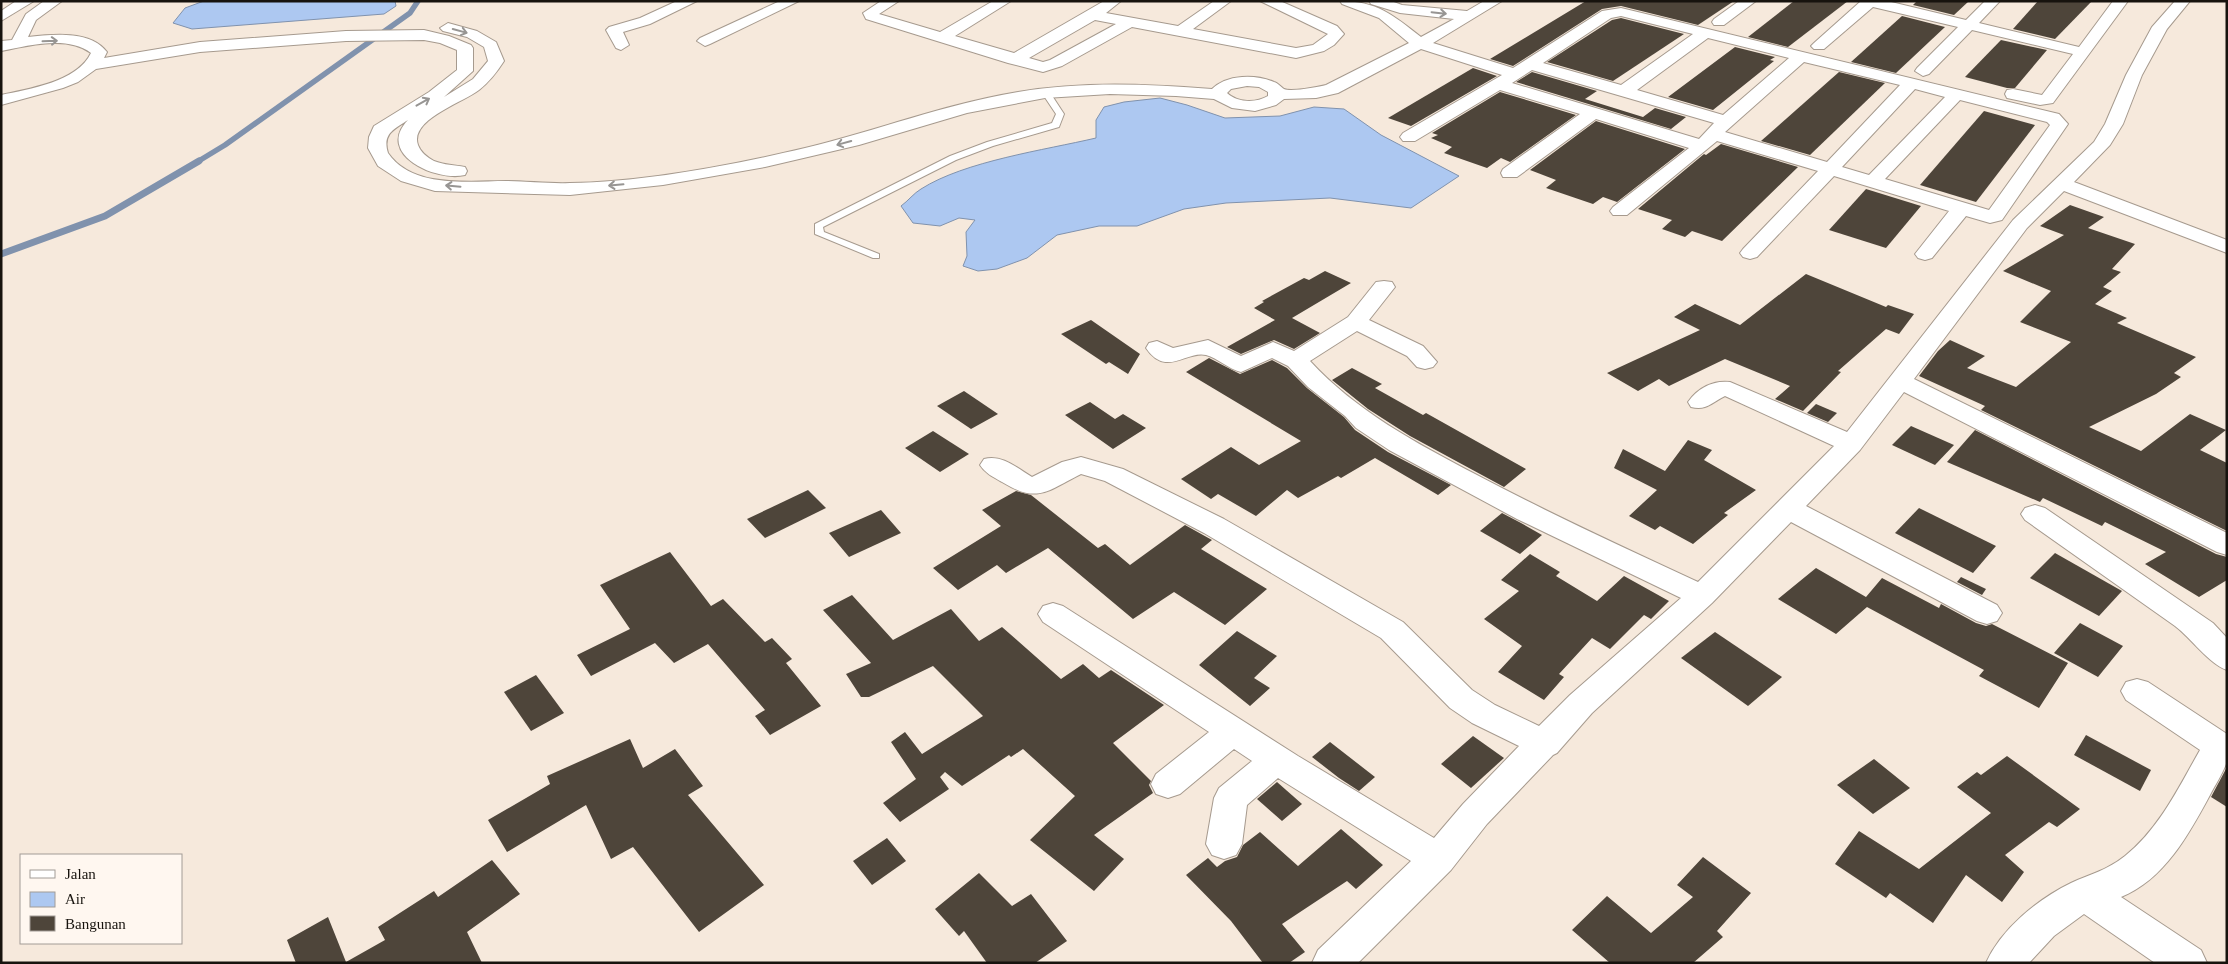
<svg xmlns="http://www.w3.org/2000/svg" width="2228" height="964" viewBox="0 0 2228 964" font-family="Georgia,serif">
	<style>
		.water { fill: #adc8f1; stroke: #8092ad }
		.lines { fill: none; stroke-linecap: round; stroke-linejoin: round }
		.stream-far1 { stroke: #8092ad; stroke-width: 5.5 }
		.stream { stroke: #8092ad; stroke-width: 7 }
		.building { fill: #4e453a }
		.service-casing { stroke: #a69a8e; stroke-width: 2 }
		.minor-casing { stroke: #a69a8e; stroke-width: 2 }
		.service { fill: #fff; fill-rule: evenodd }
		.minor { fill: #fff; fill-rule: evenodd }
		.oneway { stroke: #979593 }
	</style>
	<rect width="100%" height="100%" fill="#f6e9dc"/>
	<g class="water">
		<polygon points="204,1 395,1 396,6 384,14 192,29 173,23 185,8"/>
		<path d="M1160,98L1187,105L1225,118L1280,116L1314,107L1344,109L1381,135L1459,176L1411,208L1330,198L1226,203L1184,209L1137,226H1099L1057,235L1027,258L997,269L978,271L963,266L967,256L966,232L975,220L959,218L940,226L913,223L901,206C908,201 914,193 921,189C965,161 1045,150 1096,138V120L1104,107L1124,102Z"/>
	</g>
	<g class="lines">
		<polyline class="stream-far1" points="197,162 225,145 410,13 418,1"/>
		<polyline class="stream" points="1,254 105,216 199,161"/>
	</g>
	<g class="building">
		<polygon points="1586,1 1734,1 1698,25 1621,6 1602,9 1513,66 1490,59"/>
		<polygon points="1794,1 1848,1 1788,47 1748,37"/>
		<polygon points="1917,1 1969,1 1954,15 1913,5"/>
		<polygon points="2038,1 2092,1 2055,39 2013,29"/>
		<polygon points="1902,16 1945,27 1896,73 1851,62"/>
		<polygon points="1621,18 1684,34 1613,81 1547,62 1612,20"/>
		<polygon points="2001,40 2047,50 2015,88 2007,88 1965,77"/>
		<polygon points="1735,47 1775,57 1770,60 1774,61 1713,110 1668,97"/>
		<polygon points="1473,68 1497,76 1411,126 1388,118"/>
		<polygon points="1532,72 1597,91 1585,99 1643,117 1655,108 1686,117 1671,129 1516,82"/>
		<polygon points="1839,72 1885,83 1810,155 1761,141"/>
		<polygon points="1500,92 1576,115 1510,162 1501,158 1487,168 1444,153 1452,147 1431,138 1438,135 1432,133"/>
		<polygon points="1984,111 2035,125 1976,202 1920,185"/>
		<polygon points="1596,121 1685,149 1617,202 1603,197 1593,204 1546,188 1556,180 1530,170"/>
		<polygon points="1721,144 1798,167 1722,241 1692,231 1685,237 1662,229 1672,220 1638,209 1704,154 1706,155"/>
		<polygon points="1866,189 1921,206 1886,248 1829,230"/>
		<polygon points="2070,205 2104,217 2088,228 2135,244 2112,269 2121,272 2103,287 2112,291 2095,304 2127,318 2117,323 2196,357 2174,373 2181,377 2156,394 2089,427 2141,451 2190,414 2226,430 2200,450 2227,463 2227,531 1981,410 1985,406 1919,376 1938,351 1950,340 1985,356 1967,368 2016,387 2071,342 2020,322 2051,291 2003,271 2064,235 2040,226"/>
		<polygon points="1325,271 1351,283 1292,318 1320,333 1294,349 1274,340 1241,354 1227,347 1275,320 1254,308 1264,302 1262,301 1304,278 1309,280"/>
		<polygon points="1806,274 1886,307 1888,305 1914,314 1899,334 1886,329 1838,371 1841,372 1803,411 1775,399 1790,386 1725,359 1669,386 1659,379 1638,391 1607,373 1700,330 1674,317 1695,304 1740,325"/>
		<polygon points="1091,320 1140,354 1128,374 1109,362 1106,364 1061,334"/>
		<polygon points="1209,358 1240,374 1272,360 1287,368 1307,388 1344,417 1355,430 1388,452 1451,485 1438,495 1375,458 1341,478 1338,476 1298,498 1287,490 1256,516 1218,494 1211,499 1181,479 1231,447 1259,465 1301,441 1186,372"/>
		<polygon points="1352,368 1382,384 1375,388 1423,415 1426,413 1526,469 1504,487 1410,436 1368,409 1332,380"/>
		<polygon points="964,391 998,414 971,429 937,406"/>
		<polygon points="1090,402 1115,419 1123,414 1146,428 1113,449 1065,415"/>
		<polygon points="1816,404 1837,413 1828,422 1807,413"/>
		<polygon points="1911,426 1954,445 1935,465 1892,445"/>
		<polygon points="1975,430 2216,554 2227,557 2227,580 2199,597 2145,564 2166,552 2105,522 2102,526 2043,498 2040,502 1947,462"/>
		<polygon points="933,431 969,454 940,472 905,448"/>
		<polygon points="1688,440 1712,450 1704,460 1756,490 1724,513 1728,515 1693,544 1660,526 1655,530 1629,516 1657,490 1614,468 1623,449 1665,471"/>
		<polygon points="808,490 826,508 765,538 747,519"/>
		<polygon points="1016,491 1031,495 1098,548 1105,544 1130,565 1185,525 1212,540 1201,549 1267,589 1225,625 1174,592 1133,619 1048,548 1006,573 997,565 958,590 933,568 1001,526 982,510"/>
		<polygon points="1919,508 1996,546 1973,573 1895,533"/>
		<polygon points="881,510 901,533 849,557 829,533"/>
		<polygon points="1502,513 1521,523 1542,535 1520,554 1480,531"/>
		<polygon points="670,552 711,606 723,599 765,642 772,638 792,659 786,663 821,706 770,735 755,716 765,710 708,644 674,663 655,643 591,676 577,655 630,629 600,585"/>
		<polygon points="2055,553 2122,591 2099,616 2030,578"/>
		<polygon points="1530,554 1560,572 1556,576 1597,601 1624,576 1669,601 1651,619 1644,615 1610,649 1592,638 1559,674 1564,677 1544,700 1498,672 1522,646 1484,619 1519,591 1501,580"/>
		<polygon points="1816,568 1866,597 1882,578 1939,608 1941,604 1976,623 1986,626 1992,624 2068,663 2039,708 1979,676 1984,670 1867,607 1836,634 1778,599"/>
		<polygon points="1961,577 1986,589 1982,595 1957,582"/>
		<polygon points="852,595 893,640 951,609 979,641 1002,627 1061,679 1083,664 1099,678 1111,670 1164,705 1113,743 1151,781 1149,785 1153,793 1094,835 1124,859 1094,891 1030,840 1075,796 1023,749 1011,757 1009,755 962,786 945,772 940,777 949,789 900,822 883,803 916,779 891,742 905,732 922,754 983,716 933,666 869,697 861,697 846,674 871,663 823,610"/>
		<polygon points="2080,623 2123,646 2098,677 2054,653"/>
		<polygon points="1237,631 1277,656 1254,678 1270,688 1250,706 1199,665"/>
		<polygon points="1715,632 1782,677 1748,706 1681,658"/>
		<polygon points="536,675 564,713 531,731 504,692"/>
		<polygon points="2086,735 2151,770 2140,791 2074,755"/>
		<polygon points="1473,736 1504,758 1471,788 1441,764"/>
		<polygon points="630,739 643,768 675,749 703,786 688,795 764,885 699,932 633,847 611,859 586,805 507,852 488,820 550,784 547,776"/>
		<polygon points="1330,742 1375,777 1359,791 1339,778 1312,757"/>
		<polygon points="2007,756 2080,809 2057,827 2049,822 2005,855 2024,872 2002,902 1966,875 1933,923 1890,893 1886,898 1835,864 1859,831 1919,869 1991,813 1957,787 1977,772 1981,775"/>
		<polygon points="1874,759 1910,788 1873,814 1837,785"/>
		<polygon points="2227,767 2227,807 2211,797"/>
		<polygon points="1277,782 1302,804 1282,821 1257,799"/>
		<polygon points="1341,829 1383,865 1356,889 1347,881 1282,924 1305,952 1289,963 1263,963 1231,921 1186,875 1208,858 1217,867 1225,861 1237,857 1243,845 1260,832 1298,866"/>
		<polygon points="887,838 906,861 872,885 853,861"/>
		<polygon points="1703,857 1751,893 1717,931 1723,937 1693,963 1610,963 1572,930 1607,896 1651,933 1693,897 1677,885"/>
		<polygon points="492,860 520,894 467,932 482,963 296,963 287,940 328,917 346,962 385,940 378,927 434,891 438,897"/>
		<polygon points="979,873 1012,906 1031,894 1067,941 1035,963 987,963 964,931 959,936 935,909"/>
	</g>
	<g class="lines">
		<defs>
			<polygon id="service" points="1043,91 1049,91 1064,114 1059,127 993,146 956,160 823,227 824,232 879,254 879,258 873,258 815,234 815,224 950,156 987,142 1052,123 1056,114 1042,93"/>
			<g id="minor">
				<polygon points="16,1 34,1 1,21 1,11"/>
				<path d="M44,1H62L36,20L28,37C52,34 91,30 107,52L104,58L200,42L346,31L424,30L449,36L471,45L473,48V71L444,97L473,79L488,61L484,47L467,37L443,31L440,28L448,23L477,31L496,42L504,61C497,72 489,82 479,90C462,103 409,120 418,145C421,153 427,157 434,161C444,165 455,165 465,167L467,171L465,175C436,182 375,154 408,120C394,129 382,134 388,153C413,189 468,181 507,181C528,181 549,184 570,183C644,182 733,165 805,148C876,131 945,104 1018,92C1083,81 1147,84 1212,89C1227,74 1256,74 1274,82C1278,83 1281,87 1284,89C1291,92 1318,87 1326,85L1409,43L1379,18L1342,4L1340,1C1377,1 1393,15 1421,37L1454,19L1400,13L1371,4L1369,1H1391L1402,5L1467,11L1484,1H1502L1433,43L1513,68L1602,11L1621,8L2059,114L2068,124L2002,220L1990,223L1966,216L1932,258L1925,260L1918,258L1915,254L1949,211L1834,176L1757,257L1750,259L1743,257L1740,253L1743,249L1818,171L1717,141L1627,215H1613L1610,211L1613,207L1689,148L1596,119L1517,177H1503L1501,173L1503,169L1580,114L1500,90L1415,141H1403L1400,137L1403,133L1502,75L1421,49L1338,93L1316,98L1284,99L1276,105L1255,111L1232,108L1214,99L1176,96L1110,94L1045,98L967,113L859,145L765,167L663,185L570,195L435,191L401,181L378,166L368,148L369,137L374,126L429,92L457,70V50L440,43L424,40L346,41L200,52L96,69L78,82L63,88L1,105V95C29,89 77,82 91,53C67,35 28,46 1,51V41L12,40L26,14ZM1621,16L1693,34L1621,85L1543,63L1611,18ZM1708,38L1789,58L1723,115L1637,90ZM1804,62L1900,85L1827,162L1725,132ZM1532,70L1714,123L1699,139L1512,83ZM1247,86L1259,87L1268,92V96C1256,103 1238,103 1227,93L1231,89ZM1915,89L1945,97L1869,175L1842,167ZM1960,100L2047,122L2050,125L1989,210L1885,179Z"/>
				<polygon points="677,1 697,1 650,24 623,32 629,45 621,50 616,48 606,30 609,27 640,18"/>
				<polygon points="780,1 799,1 710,44 705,46 697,41 700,38"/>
				<path d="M881,1H899L879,14L940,32L993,1H1011L955,36L1014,53L1104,1H1121L1106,13L1178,26L1214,1H1231L1193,29L1296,48L1313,45L1328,34L1260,1H1280L1337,26L1344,34L1334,45L1324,51L1296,58L1132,27L1062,66L1043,72L1008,63L866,19L863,13ZM1095,20L1116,24L1050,60L1043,62L1029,58Z"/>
				<polygon points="1739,1 1756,1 1724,25 1714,25 1712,22 1714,19"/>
				<polygon points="1861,1 1887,1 1966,20 1985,1 2000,1 1979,23 2079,47 2113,1 2128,1 2053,103 2040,105 2007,98 2005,94 2007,90 2013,89 2042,95 2073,54 1972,30 1929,74 1923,76 1915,71 1917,68 1958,27 1873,7 1824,49 1814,49 1811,46 1814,43"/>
				<path d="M2175,1H2190L2167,29L2142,75L2123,124L2110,145L2074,182L2227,240V253L2064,191L2027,228L1914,379L2227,533V555L2217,552L1904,392L1860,450L1806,506L1997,605L2002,613L1997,621L1987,624L1977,621L1791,522L1712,603L1592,713L1557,753L1553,755L1487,824L1451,870L1358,963H1312L1318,950L1411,861L1278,778L1247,805L1242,844L1236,855L1224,859L1212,855L1206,844L1214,798L1219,788L1252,761L1234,749L1180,794L1168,798L1156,794L1151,784L1156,774L1209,732L1043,622L1038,614L1043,606L1053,603L1063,606L1298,756L1434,838L1463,804L1519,746L1472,723L1450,708L1381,638L1204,533L1105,481L1081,474C1047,491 1038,504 1002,482C993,477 985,473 980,465L984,459C1002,454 1017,468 1032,477L1062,462L1081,457L1123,469L1224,519L1403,622L1472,690L1495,705L1539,726L1570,695L1681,598L1517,519L1389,450L1356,428L1345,416L1308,387L1288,366L1272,358L1241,372C1228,369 1218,358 1206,355C1187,350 1166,378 1146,348L1149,343L1157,341L1173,348L1208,340L1241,356L1273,342L1294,351L1348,317L1376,282L1384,281L1392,282L1395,287L1369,320L1423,346L1437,362L1433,367L1425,369L1417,367L1407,356L1357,331L1310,361C1356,411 1416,443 1475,474C1548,513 1623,547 1698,582L1834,446L1725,396C1712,402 1707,411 1691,407L1688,402C1698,388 1713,380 1730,382L1847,432L2013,220L2094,142L2105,124L2126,75L2152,27Z"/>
				<path d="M2035,505L2045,508L2213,623L2227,638V670C2209,664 2191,638 2175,626L2025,520L2021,514L2025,508Z"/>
				<path d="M2137,679L2148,682L2227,734C2227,743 2228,756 2226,764C2222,775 2215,785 2210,795C2189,834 2164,880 2121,897L2201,950L2207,963H2155L2084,914L2054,936L2029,963H1986C2001,929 2038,899 2071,883C2090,874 2108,870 2125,856C2159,829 2179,787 2200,750L2126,700L2121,691L2126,682Z"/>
			</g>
		</defs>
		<use href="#service" class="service-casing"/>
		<use href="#minor" class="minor-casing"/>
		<use href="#service" class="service"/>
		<use href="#minor" class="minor"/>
	</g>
	<defs><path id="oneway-shaft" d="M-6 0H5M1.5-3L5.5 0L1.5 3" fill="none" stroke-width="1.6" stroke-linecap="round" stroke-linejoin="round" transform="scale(1.25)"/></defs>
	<g class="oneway">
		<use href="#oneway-shaft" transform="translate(1439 13) rotate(6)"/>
		<use href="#oneway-shaft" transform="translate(460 31) rotate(15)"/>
		<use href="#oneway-shaft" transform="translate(50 41) rotate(-2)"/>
		<use href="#oneway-shaft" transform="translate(423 102) rotate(-29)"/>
		<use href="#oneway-shaft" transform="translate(844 143) rotate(165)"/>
		<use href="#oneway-shaft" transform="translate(616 185) rotate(175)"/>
		<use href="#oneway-shaft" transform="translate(453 186) rotate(-175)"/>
	</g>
	<rect width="2228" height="964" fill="none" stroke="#17130e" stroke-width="5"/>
	<rect x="20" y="854" width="162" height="90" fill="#fff7f0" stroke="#a29c96"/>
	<rect x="30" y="870" width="25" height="8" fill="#ffffff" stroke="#a29c96"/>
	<text x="65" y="879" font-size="15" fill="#17130e">Jalan</text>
	<rect x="30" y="892" width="25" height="15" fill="#adc8f1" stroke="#a29c96"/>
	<text x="65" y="904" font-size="15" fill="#17130e">Air</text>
	<rect x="30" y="916" width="25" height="15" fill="#4e453a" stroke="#a29c96"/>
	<text x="65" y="929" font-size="15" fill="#17130e">Bangunan</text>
</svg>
